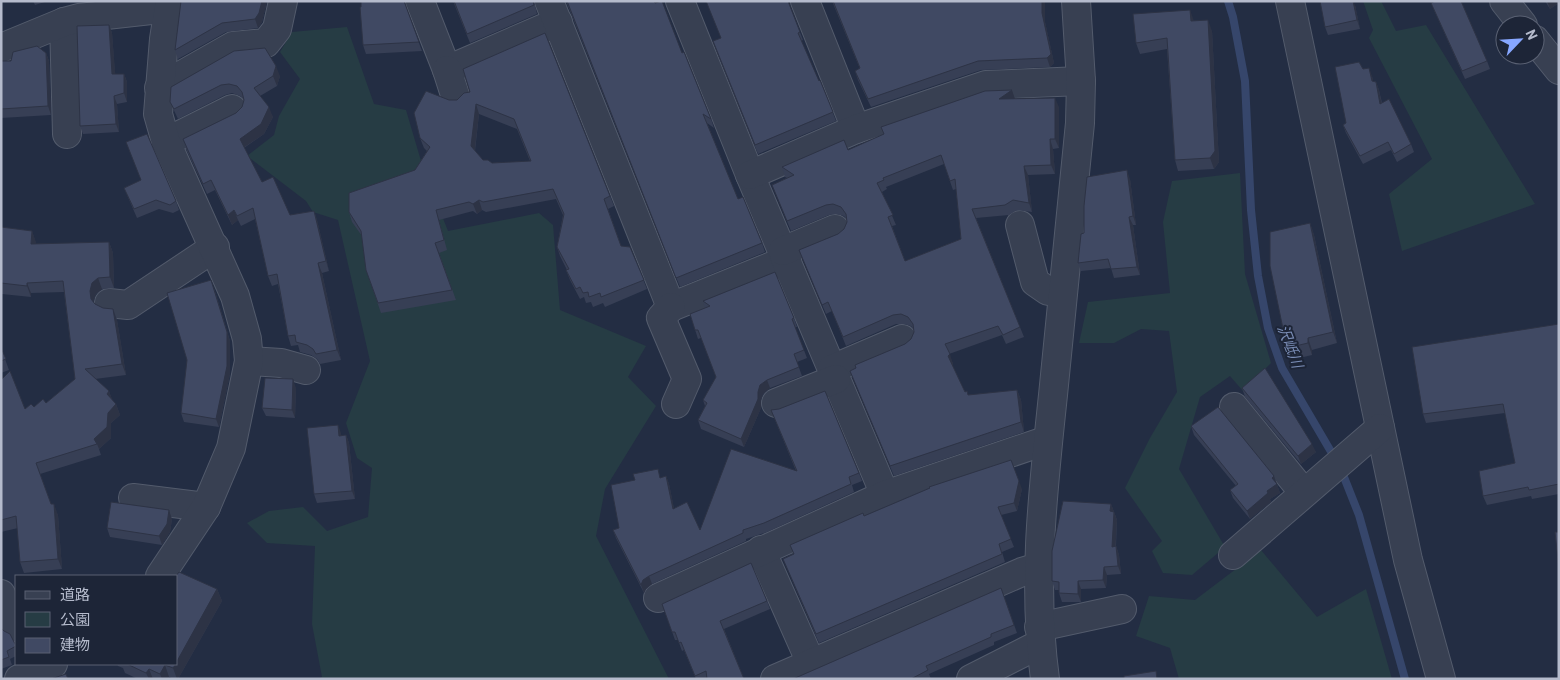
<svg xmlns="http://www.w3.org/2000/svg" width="1560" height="680" viewBox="0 0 1560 680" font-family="Barlow,'Noto Sans JP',sans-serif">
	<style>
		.green { fill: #263c44 }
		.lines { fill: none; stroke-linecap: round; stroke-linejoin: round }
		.stream { stroke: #36466b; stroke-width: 8 }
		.minor-casing { stroke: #535b6c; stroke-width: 30 }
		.minor { stroke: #384052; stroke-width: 28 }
		.wall { fill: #373f55; fill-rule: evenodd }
		.shaded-wall { fill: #2d3345 }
		.building { fill: #404963; stroke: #2d3345; fill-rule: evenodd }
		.labels { text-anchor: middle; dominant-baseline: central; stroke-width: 4; stroke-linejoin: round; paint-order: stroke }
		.water-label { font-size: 15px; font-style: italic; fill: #7a8db6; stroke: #1d2537 }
	</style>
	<rect width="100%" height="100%" fill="#232d43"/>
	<g class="green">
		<polygon points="1363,1 1381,1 1396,31 1426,25 1535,204 1402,251 1389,194 1432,159 1369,38 1373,30"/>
		<polygon points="347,27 374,104 406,110 424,171 448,231 539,213 553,225 560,310 646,346 628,377 656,406 605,489 596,536 669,679 318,679 322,677 312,624 315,546 267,543 247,523 269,511 303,507 327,531 368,517 372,468 357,458 346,423 370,361 338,220 313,212 306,201 247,156 274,135 279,116 300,79 280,52 292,32"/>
		<polygon points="1240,173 1245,274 1271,363 1243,391 1230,376 1200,397 1179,469 1225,547 1192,575 1163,573 1152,551 1162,541 1125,488 1150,438 1177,392 1169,331 1141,329 1114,343 1079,343 1088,302 1170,293 1163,222 1172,181"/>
		<polygon points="1261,550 1317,617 1366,589 1392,679 1179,679 1170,648 1136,636 1149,596 1195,600"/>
	</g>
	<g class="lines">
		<polyline class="stream" points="1228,1 1233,17 1245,81 1251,210 1258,276 1268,328 1282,368 1340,467 1359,515 1405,679"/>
		<defs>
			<g id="minor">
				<polyline points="420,1 447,70 558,22"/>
				<polyline points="549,1 671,307 787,260"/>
				<polyline points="680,1 750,175 885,495"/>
				<polyline points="805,1 856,129"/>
				<polyline points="1290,1 1408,560 1441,679"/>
				<polyline points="1504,1 1523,25"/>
				<polyline points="64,22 67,134"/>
				<polyline points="1535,40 1559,70"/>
				<polyline points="1,48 64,22 79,18 169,8"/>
				<polyline points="447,70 455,95"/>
				<polyline points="159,88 233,46 266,43 277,29 283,1"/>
				<polyline points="166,142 232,109"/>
				<polyline points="750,175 856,129 986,85 1081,81"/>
				<polyline points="1020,225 1035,282 1048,291 1063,290"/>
				<polyline points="783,251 835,229"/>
				<polyline points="109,303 128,305 215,247"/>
				<polyline points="671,307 661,318 687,379 676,404"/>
				<polyline points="249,361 281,363 306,370"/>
				<polyline points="832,369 902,339"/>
				<polyline points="776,403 836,379"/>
				<polyline points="1234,407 1304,493"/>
				<polyline points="133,498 206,507"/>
				<polyline points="761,550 811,663"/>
				<polyline points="1233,555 1380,428"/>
				<polyline points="160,576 206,507 231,448 249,361 247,339 235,296 166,142 158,114 164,39 170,1"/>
				<polyline points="1,594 16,627"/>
				<polyline points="658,598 885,495 1048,440"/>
				<polyline points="1039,627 1122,609"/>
				<polyline points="19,679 53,664"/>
				<polyline points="775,679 1022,572 1039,567"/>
				<polyline points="971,679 1040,644"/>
				<path d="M1045,679C1032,584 1043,490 1053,395C1062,305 1071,214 1080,123L1081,81L1076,1"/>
			</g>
		</defs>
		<use href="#minor" class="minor-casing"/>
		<use href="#minor" class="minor"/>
	</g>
	<g class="wall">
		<polygon points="33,1 48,1 35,5"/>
		<polygon points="181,1 267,1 262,22 258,28 226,32 178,59 175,50"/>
		<polygon points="405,1 405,6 422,51 366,54 363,45 361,7"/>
		<polygon points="453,1 534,1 537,14 470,43"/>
		<polygon points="566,1 655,1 682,53 711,119 714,128 707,123 738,199 762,243 765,252 680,287"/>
		<polygon points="788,1 803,40 801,41 819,81 820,80 836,121 758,154 716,50 721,38"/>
		<polygon points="832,1 1045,1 1045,22 1054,63 1050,67 981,70 871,107 858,80 855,71 860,69"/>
		<polygon points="1545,1 1559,1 1559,3 1550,9"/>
		<polygon points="1431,3 1487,61 1490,69 1465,79"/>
		<polygon points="1355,5 1360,29 1328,35 1325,27"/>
		<polygon points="1193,21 1212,31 1219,162 1214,169 1178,171 1175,160 1167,49 1140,54 1136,43"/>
		<polygon points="109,25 112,33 115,74 124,74 127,82 127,102 117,104 119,132 83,134 80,126"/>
		<polygon points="234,51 280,76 277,86 260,96 273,117 264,134 244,148 262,182 290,215 314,211 317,220 329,271 322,273 341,360 320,364 317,359 311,355 300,352 298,345 291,346 288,336 278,284 272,286 268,276 255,219 241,226 238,220 232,225 215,190 207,194 186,149 183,139 236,113 242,107 244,99 240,96 232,93 225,95 178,119 170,102"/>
		<polygon points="46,53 49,61 51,115 1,118 1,61 11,61"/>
		<path d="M463,69L610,196L614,206L608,209L621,246L630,247L647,289L605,307L603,303L593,307L591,302L586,303L584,297L580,299L570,280L566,270H567L560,256L557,247L563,215L556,199L486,212L482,210L477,214L473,211L439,220L447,250L439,253L456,300L381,313L366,270L362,236L352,222L349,212L415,170L427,151L424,148L420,138L449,100H457L470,92ZM479,114L517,129L530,161L492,163L483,160L475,151Z"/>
		<polygon points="1363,69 1372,76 1373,81 1376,82 1379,90 1382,103 1411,144 1414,152 1397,162 1391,150 1363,164 1346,133 1343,125 1346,123"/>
		<path d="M1015,99L1059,107V148L1053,149L1055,174L1028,175L1032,212L1017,210L1009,215L976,218L1024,337L1006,344L1002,335L949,354L953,364L952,365L965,392L968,395L1017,390L1021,400L1024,432L894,476L850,371L905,344L911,339L914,332V330L911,326L904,324H896L846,346L832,311L826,314L799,250L838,234L844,229L847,222V220L844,216L836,214L829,215L791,231L772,185L787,178L785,177L782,167L848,150L884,134L881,127ZM944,164L953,190L956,189L961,239L905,261L892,226L896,225L882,192L887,189L886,187Z"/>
		<polygon points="1130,179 1136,225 1133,225 1140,275 1114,278 1111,268 1081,271 1078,263 1084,233"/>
		<polygon points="124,188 176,201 179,210 173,213 159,209 137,218"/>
		<polygon points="1310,223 1314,235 1337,343 1312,350 1312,355 1291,360 1287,348"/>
		<polygon points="1,227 32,231 36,244 109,242 113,253 114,288 102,289 96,294 93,302 95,304 103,308 113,309 117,320 126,375 95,379 109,391 112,400 116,404 120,415 111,423 111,438 99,449 101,455 40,474 51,504 58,515 62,569 24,573 20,562 18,528 1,532 1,380 25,409 46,403 75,379 64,292 31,293 31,297 2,294"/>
		<polygon points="214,288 230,341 230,374 219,427 184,422 181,413"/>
		<polygon points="703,301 794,318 797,327 795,327 807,358 797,362 802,376 770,388 763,394 761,400 761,408 744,447 701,429 698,420 705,406 703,400 716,377 701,338 698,339 690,314 705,308"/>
		<polygon points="1559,324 1559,494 1532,499 1531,496 1487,505 1483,496 1515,463 1505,413 1426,423 1423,414"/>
		<polygon points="1,348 9,370 1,373"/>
		<polygon points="296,388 295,418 266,416 262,408"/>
		<polygon points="1242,388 1316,452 1301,464 1245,397"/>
		<polygon points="771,410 859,473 862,481 852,485 854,492 767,532 746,539 746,541 652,584 646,589 644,593 616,538 613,530 619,528 661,478 666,476 669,484 674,509 700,530 796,471"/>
		<polygon points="1191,426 1274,476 1280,493 1270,499 1271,502 1250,519 1233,498 1230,490 1236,486 1194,435"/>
		<polygon points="341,433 341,436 346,435 349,443 355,499 317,503 314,494"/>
		<polygon points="929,487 1022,489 1017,511 1001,515 1014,547 1002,552 1005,562 819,643 783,559 864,516 929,488"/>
		<polygon points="1111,504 1117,520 1116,546 1119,555 1121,574 1107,575 1106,588 1081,589 1081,602 1062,602 1059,593 1059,590 1055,590 1052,581"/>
		<polygon points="172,519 170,532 162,545 110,537 107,528"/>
		<polygon points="1001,588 1017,633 994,642 994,645 929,674 931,679 793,679"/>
		<polygon points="217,589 222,601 178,679 174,679 169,677 168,679 138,679 125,673 123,668 118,666 117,664 176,664"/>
		<polygon points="767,601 770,609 724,629 744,679 696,679 684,650 682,651 678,640 675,640 662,604"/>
		<polygon points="1,628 16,646 16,656 10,659 12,665 1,669"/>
	</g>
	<g class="shaded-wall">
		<polygon points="262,1 267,1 262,22 258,28 255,19"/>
		<polygon points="1042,1 1045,1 1045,22 1054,63 1050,67 1047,58 1042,13"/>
		<polygon points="1353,1 1355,5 1360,29 1357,20"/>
		<polygon points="1547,1 1559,1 1559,3 1550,9"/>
		<polygon points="1190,10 1194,21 1191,21"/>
		<polygon points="1208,20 1212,31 1219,162 1214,169 1210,158"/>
		<polygon points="109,25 112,33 116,83 112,74"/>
		<polygon points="46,53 49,61 51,115 48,106"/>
		<polygon points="276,66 280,76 277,86 273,76"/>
		<polygon points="1369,68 1372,76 1375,89 1372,81"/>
		<polygon points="124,74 127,82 127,102 124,93"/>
		<polygon points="1376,82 1379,90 1383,112 1380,104"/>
		<polygon points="1012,90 1015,99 999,99"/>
		<polygon points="114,96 117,104 119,132 116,124"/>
		<polygon points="1055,98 1059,107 1059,148 1055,139"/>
		<polygon points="476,104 479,114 474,156 471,146"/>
		<polygon points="269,107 273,117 264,134 243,148 240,139"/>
		<polygon points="1050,139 1053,149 1055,174 1051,165"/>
		<polygon points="1024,166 1028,175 1032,212 1029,203"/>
		<polygon points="1127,170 1130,179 1136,225 1133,216"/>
		<polygon points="479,200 482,210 477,214 473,204"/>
		<polygon points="234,210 238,220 232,225 228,215"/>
		<polygon points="314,211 317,220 329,271 326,261"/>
		<polygon points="1129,217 1133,225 1140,275 1137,267"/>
		<polygon points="1310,223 1314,235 1337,343 1333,332"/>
		<polygon points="32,231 36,242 35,255 31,244"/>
		<polygon points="109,242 113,253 114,288 110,277"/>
		<polygon points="318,263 322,273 341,360 337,350"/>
		<polygon points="98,278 102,289 96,294 93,302 91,299 90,291 92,283"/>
		<polygon points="211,280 230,341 230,374 219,427 216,419"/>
		<polygon points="27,283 31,293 31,297 27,286"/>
		<polygon points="113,309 117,320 126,375 122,364"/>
		<polygon points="1308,338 1312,350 1312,355 1308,343"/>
		<polygon points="950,354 953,364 952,365 948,356"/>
		<polygon points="293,379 296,388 295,418 292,410"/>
		<polygon points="767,380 770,388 763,394 761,400 761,408 744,447 741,439 760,385"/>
		<polygon points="1017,390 1021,400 1024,432 1021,422"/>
		<polygon points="109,391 113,402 107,394"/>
		<polygon points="116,404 120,415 111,423 111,438 99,449 97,444 94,439 108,413"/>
		<polygon points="338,425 341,433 342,445 339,436"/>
		<polygon points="346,435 349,443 355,499 352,491"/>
		<polygon points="1312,444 1316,452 1301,464 1298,456"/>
		<polygon points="666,476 669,484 676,517 673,509"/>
		<polygon points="1274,476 1280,493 1270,499 1271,502 1250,519 1247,511 1267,491 1272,478"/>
		<polygon points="1019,481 1022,489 1017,511 1014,503"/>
		<polygon points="54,504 58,515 62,569 58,559"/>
		<polygon points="1111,504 1117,520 1115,555 1112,547 1110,511"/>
		<polygon points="169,510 172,519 170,532 162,545 159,536"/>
		<polygon points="1116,546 1119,555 1121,574 1118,566"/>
		<polygon points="1104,567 1107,575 1106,588 1103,580"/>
		<polygon points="649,576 652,584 646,589 644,593 641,585 643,580"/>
		<polygon points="1078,581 1081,589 1081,602 1078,594"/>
		<polygon points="217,589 222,601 178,679 177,679 173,668"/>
		<polygon points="165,665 169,677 168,679 162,679 160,674"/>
		<polygon points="149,669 153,679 149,679 146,673"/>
	</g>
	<g class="building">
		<polygon points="181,1 262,1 259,13 255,19 222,23 175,50"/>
		<polygon points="361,1 404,1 419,42 363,45 360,7 361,7"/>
		<polygon points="454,1 533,1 534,5 467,34"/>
		<polygon points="567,1 654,1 655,3 662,1 682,53 684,52 711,119 703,114 738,199 743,197 762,243 676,278"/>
		<polygon points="706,1 788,1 800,32 798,33 819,81 820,80 833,112 755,145 713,41 721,38"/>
		<polygon points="833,1 1042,1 1042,13 1051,54 1047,58 978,61 868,99 855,71 860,68"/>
		<polygon points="1320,1 1353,1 1357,20 1325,27"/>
		<polygon points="1435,1 1461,1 1487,61 1462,71 1431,3"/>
		<polygon points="1190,10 1191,21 1208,20 1215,151 1210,158 1175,160 1167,38 1136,43 1133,14"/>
		<polygon points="109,25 112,74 124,74 124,93 114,96 116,124 80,126 77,26"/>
		<path d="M545,33L610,196L604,199L621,246L630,247L644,280L601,297L600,293L589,297L588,292L583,293L580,287L576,289L566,270L569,269L557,247L564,214L553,189L483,202L479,200L473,204L469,202L436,210L444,240L435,243L452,290L378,303L366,270L361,231L349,212V193L415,170L430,147L420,138L414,113L426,91L449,100H457L464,93L470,92L463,69ZM476,104L514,119L531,161L492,163L488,160H483L471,146Z"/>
		<polygon points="37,46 46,53 48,106 1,109 1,61 11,61 13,52"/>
		<polygon points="265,48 276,66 273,76 254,88 269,107 261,124 240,139 262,182 273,177 290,215 314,211 326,261 318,263 337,350 316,354 313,349 307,345 296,342 295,335 288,336 277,274 268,276 253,208 237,216 234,210 228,215 211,180 203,184 183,139 236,113 242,107 244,100 242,92 237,86 229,84 221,85 174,109 170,102 171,87 234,51"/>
		<polygon points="1359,62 1363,69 1369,68 1372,81 1376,82 1380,104 1389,99 1411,144 1394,154 1388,142 1360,156 1343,125 1346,123 1335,67"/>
		<path d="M1012,90L999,99L1055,98V139H1050L1051,165L1024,166L1029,203L1013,200L1005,205L972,209L1020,327L1003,335L998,326L945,344L950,354L948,356L965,392L967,391L968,395L1017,390L1021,422L890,466L850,371L856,368L855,365L905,344L911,339L914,332L913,324L908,317L901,314L893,315L843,337L828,302L822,305L799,250L838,234L844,229L847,222L846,214L841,207L833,204L826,205L787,221L772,185L794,175L782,167L844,140L848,150L884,134L881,127L985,91ZM941,155L950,181L955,179L961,239L905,261L888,217L893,215L877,183L884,180L883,178Z"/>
		<polygon points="147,134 176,201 170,205 156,200 134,209 124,188 141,180 126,142"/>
		<polygon points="1127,170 1133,216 1129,217 1137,267 1111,269 1108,259 1078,263 1081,234 1084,233 1084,206 1087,177"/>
		<polygon points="1310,223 1333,332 1308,338 1308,343 1287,348 1270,266 1270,232"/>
		<polygon points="1,227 32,231 31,244 109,242 110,277 98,278 92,283 90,291 91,299 95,304 103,308 113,309 122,364 85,369 109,391 107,394 116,404 108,413 107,427 94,439 97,444 36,463 51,504 54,504 58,559 20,562 16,516 1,520 1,380 10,371 25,409 31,404 34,407 43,399 46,403 75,379 63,281 27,283 27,286 1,283"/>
		<polygon points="775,272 794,318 792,319 804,350 794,354 799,367 767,380 760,385 758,392 758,399 741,439 698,420 707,403 703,400 716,377 698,330 695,330 690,314 710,306 703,301"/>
		<polygon points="211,280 227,332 227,366 216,419 181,413 187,360 167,293"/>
		<polygon points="1559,324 1559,485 1559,484 1529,490 1528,487 1483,496 1479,471 1515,463 1503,404 1423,414 1412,347"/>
		<polygon points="1,348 6,359 1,361"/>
		<polygon points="1265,368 1312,444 1298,456 1242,388"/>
		<polygon points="265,378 293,379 292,410 262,408"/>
		<polygon points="825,391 859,473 849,477 851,484 764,523 743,530 743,533 649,576 643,580 641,585 613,530 619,528 611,485 635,480 633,474 658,469 660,478 666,476 673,509 687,502 700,530 731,449 797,471 771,410 779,409"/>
		<polygon points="1218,407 1274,476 1272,478 1277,484 1267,491 1268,493 1247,511 1230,490 1238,484 1191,426"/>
		<polygon points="338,425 339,436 346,435 352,491 314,494 307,428"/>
		<polygon points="1011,460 1019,481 1014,503 998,507 1011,539 999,544 1002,554 816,634 783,559 794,554 790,545 863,513 864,516 930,488 929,487"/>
		<polygon points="1063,501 1111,504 1110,511 1114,512 1112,547 1116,546 1118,566 1104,567 1103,580 1078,581 1078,594 1059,593 1059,582 1052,581 1052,551"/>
		<polygon points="111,502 169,510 167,524 159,536 107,528"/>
		<polygon points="1555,532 1559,532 1559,569"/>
		<polygon points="751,563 767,601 720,621 744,679 707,679 706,671 695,676 681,642 679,643 675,632 672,632 662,604"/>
		<polygon points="179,572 217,589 176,663 176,576"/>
		<polygon points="1001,588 1014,625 991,634 991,637 926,666 928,670 911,679 793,679"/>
		<polygon points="1,628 4,631 10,634 16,646 7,651 9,657 1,660"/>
		<polygon points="127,664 176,664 173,668 165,665 160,674 149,669 146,673"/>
		<polygon points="1156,671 1157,679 1124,679 1124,676"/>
		<polygon points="66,674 68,679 51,679"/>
	</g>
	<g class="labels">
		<g class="water-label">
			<text transform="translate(1291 346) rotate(69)">沢岻川</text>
		</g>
	</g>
	<rect width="1560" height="680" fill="none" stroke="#b5bbcc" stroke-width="5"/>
	<rect x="15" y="575" width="162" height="90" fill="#1d2537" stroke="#5a6173"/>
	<rect x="25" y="591" width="25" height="8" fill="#384052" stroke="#5a6173"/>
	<text x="60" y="600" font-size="15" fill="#b5bbcc">道路</text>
	<rect x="25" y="612" width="25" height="15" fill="#263c44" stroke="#5a6173"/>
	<text x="60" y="625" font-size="15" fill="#b5bbcc">公園</text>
	<rect x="25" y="638" width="25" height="15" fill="#404963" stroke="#5a6173"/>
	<text x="60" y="650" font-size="15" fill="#b5bbcc">建物</text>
	<g transform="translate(1520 40) rotate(65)"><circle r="24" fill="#1d2537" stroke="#5a6173"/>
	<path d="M0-4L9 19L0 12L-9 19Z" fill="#87a7ff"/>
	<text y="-8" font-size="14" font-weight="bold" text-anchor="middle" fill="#b5bbcc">N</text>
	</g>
</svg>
